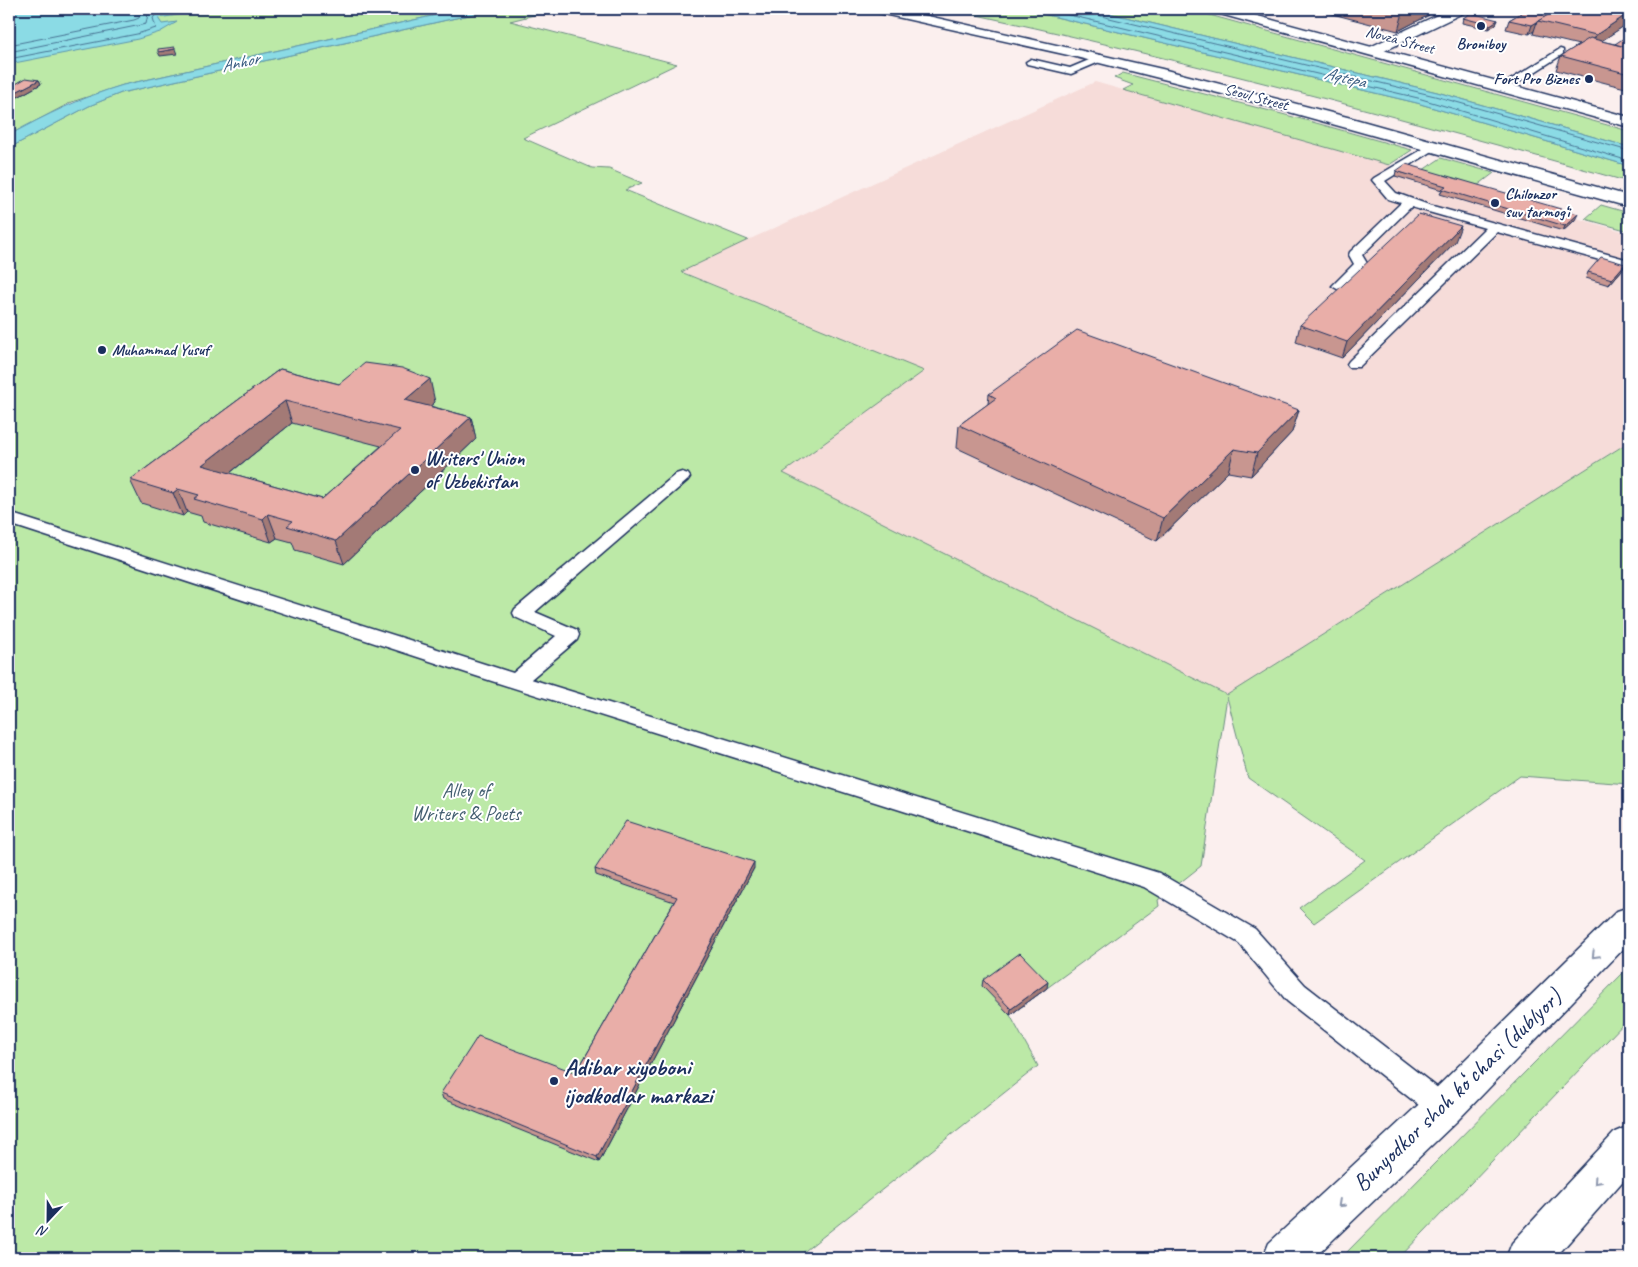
<svg xmlns="http://www.w3.org/2000/svg" width="1638" height="1267" viewBox="0 0 1638 1267" font-family="Caveat,sans-serif">
	<style>
		.built { fill: #f6dcd9 }
		.green { fill: #bce9a7; stroke: #6c8c82 }
		.water { fill: #8bdbe5; stroke: #5e96af }
		.lines { fill: none; stroke-linecap: round; stroke-linejoin: round }
		.shore { stroke: #487494; stroke-width: 1 }
		.service-casing { stroke: #1b2f5e; stroke-width: 3 }
		.minor-casing { stroke: #1b2f5e; stroke-width: 3 }
		.tertiary-casing { stroke: #1b2f5e; stroke-width: 3 }
		.secondary-casing { stroke: #1b2f5e; stroke-width: 3 }
		.primary-casing { stroke: #1b2f5e; stroke-width: 3 }
		.service { fill: #fff; fill-rule: evenodd }
		.minor { fill: #fff; fill-rule: evenodd }
		.tertiary { fill: #fff; fill-rule: evenodd }
		.secondary { fill: #fff; fill-rule: evenodd }
		.primary { fill: #fff; fill-rule: evenodd }
		.wall { fill: #c89690; stroke: #1b2f5e; fill-rule: evenodd }
		.shaded-wall { fill: #a37a76; stroke: #1b2f5e }
		.building { fill: #e9aea8; stroke: #1b2f5e; fill-rule: evenodd }
		.oneway { stroke: #8d97ae }
		.poi-dot { fill: #1b2f5e; stroke: #fff; stroke-width: 2 }
		.labels { text-anchor: middle; dominant-baseline: central; stroke-width: 4; stroke-linejoin: round; paint-order: stroke }
		.far-street-label { font-size: 16px; fill: #1b2f5e; stroke: #fff }
		.far-poi-label { font-size: 16px; font-weight: bold; fill: #1b2f5e; stroke: #fff; text-anchor: start }
		.far-water-label { font-size: 18px; font-style: italic; fill: #375a80; stroke: #fff }
		.poi-label { font-size: 20px; font-weight: bold; fill: #1b2f5e; stroke: #fff; text-anchor: start }
		.park-label { font-size: 20px; fill: #435e70; stroke: #fff }
		.near-poi-label { font-size: 24px; font-weight: bold; fill: #1b2f5e; stroke: #fff; text-anchor: start }
		.near-street-label { font-size: 24px; fill: #1b2f5e; stroke: #fff }
	</style>
	<rect width="100%" height="100%" fill="#fbefee"/>
	<filter id="ink" filterUnits="userSpaceOnUse"><feTurbulence type="fractalNoise" baseFrequency=".02" numOctaves="2"/><feDisplacementMap in="SourceGraphic" scale="10" xChannelSelector="R" yChannelSelector="G"/><feConvolveMatrix kernelMatrix="1 2 1 2 8 2 1 2 1" color-interpolation-filters="sRGB"/></filter>
	<g filter="url(#ink)">
		<polygon class="built" points="1095,82 1629,233 1629,442 1227,695 782,473 923,371 680,271"/>
		<g class="green">
			<polygon points="9,9 463,9 123,85 72,102 9,135"/>
			<polygon points="496,9 558,9 510,21 677,64 523,138 592,168 609,169 642,183 625,190 748,240 681,272 924,371 783,473 1227,695 1629,442 1629,784 1520,776 1314,923 1299,908 1365,860 1248,778 1227,697 1201,866 1158,900 1159,906 1010,1015 1038,1066 796,1258 9,1258 9,148 89,106 121,93"/>
			<path d="M949,9H1022L1417,103L1629,166V182C1404,118 1178,58 949,9Z"/>
			<polygon points="1092,9 1188,9 1629,131 1629,147 1437,92"/>
			<polygon points="1123,73 1309,121 1412,150 1389,165 1123,90 1133,85 1114,78"/>
			<polygon points="1441,158 1494,173 1477,186 1423,170"/>
			<polygon points="1601,205 1629,213 1629,231 1585,219"/>
			<polygon points="1629,967 1629,1018 1399,1258 1341,1258"/>
		</g>
		<g class="water">
			<polygon points="9,9 182,9 184,14 158,18 162,24 177,22 160,32 138,39 9,64"/>
			<path d="M463,9H496L121,93L89,106L9,148V135C46,115 82,97 123,85Z"/>
			<polygon points="1022,9 1092,9 1437,92 1629,147 1629,166 1417,103"/>
		</g>
		<g class="lines">
			<g class="shore">
				<polyline points="1044,9 1418,98 1629,161"/>
				<polyline points="1096,9 1097,13 1101,16 1435,96 1629,151"/>
				<polyline points="9,45 134,20 139,18 142,9"/>
				<polyline points="9,52 146,24 148,14 152,9"/>
				<polyline points="9,59 137,34 156,28 153,18 157,13 177,9"/>
			</g>
			<defs>
				<g id="service">
					<polygon points="1560,49 1563,50 1563,54 1516,84 1512,85 1507,82"/>
					<polygon points="1101,55 1106,58 1104,60 1071,74 1027,64 1026,62 1031,59 1070,68"/>
					<polygon points="1435,142 1439,143 1441,145 1439,147 1385,181 1396,193 1429,205 1629,260 1629,268 1497,232 1359,367 1349,367 1347,364 1349,361 1485,228 1411,207 1362,255 1368,265 1366,268 1344,289 1339,290 1332,286 1354,264 1349,255 1350,252 1401,203 1388,199 1372,180 1374,178"/>
					<polygon points="682,472 688,474 690,477 688,480 535,612 577,630 579,635 577,640 531,679 1159,873 1255,929 1305,985 1452,1099 1456,1108 1452,1117 1443,1120 1434,1117 1287,1001 1239,943 1144,887 476,676 9,524 9,513 513,673 556,636 515,617 513,613 515,609 676,474"/>
				</g>
				<polygon id="minor" points="1450,9 1467,9 1465,12 1378,54 1368,54 1366,51 1368,48"/>
				<polygon id="tertiary" points="1629,907 1629,943 1457,1121 1314,1258 1263,1258 1269,1243 1429,1095 1617,911"/>
				<g id="secondary">
					<polygon points="872,9 897,9 1162,69 1355,119 1629,196 1629,207 1250,101 1068,55 879,13"/>
					<polygon points="1211,9 1232,9 1629,117 1629,127 1213,12"/>
				</g>
				<polygon id="primary" points="1629,1126 1629,1174 1555,1258 1506,1258 1512,1243 1615,1132"/>
			</defs>
			<use href="#service" class="service-casing"/>
			<use href="#minor" class="minor-casing"/>
			<use href="#tertiary" class="tertiary-casing"/>
			<use href="#secondary" class="secondary-casing"/>
			<use href="#primary" class="primary-casing"/>
			<use href="#service" class="service"/>
			<use href="#minor" class="minor"/>
			<use href="#tertiary" class="tertiary"/>
			<use href="#secondary" class="secondary"/>
			<use href="#primary" class="primary"/>
		</g>
		<g class="wall">
			<polygon points="1313,9 1431,9 1429,15 1398,31"/>
			<polygon points="1528,9 1629,9 1629,22 1628,21 1627,24 1601,41 1615,44 1629,39 1629,89 1556,70 1561,56 1579,45 1533,34 1534,31 1529,34 1506,29 1509,20"/>
			<polygon points="1463,18 1498,20 1496,24 1489,29 1462,23"/>
			<polygon points="39,80 41,84 16,98 9,97 9,93"/>
			<polygon points="1396,171 1575,220 1563,231 1440,194 1442,190 1395,176"/>
			<polygon points="1455,242 1342,358 1296,342 1300,325"/>
			<polygon points="1625,264 1622,270 1609,285 1586,278 1588,272"/>
			<path d="M280,369L339,384L435,402L430,406L471,417L476,439L344,564L295,550L292,542L277,538L271,542L203,522L201,516L187,512L183,516L141,503L130,480ZM292,423L381,446L322,499L230,473Z"/>
			<polygon points="989,394 1299,410 1292,432 1251,476 1228,472 1157,541 957,448 959,425 988,404"/>
			<polygon points="754,868 599,1162 443,1099 441,1093 576,1073 674,902 596,875 595,869"/>
			<polygon points="983,980 1047,988 1010,1015 982,986"/>
		</g>
		<g class="shaded-wall">
			<polygon points="1404,9 1431,9 1429,15 1398,31"/>
			<polygon points="1629,13 1629,18 1627,24 1591,48 1596,35"/>
			<polygon points="1498,20 1496,24 1489,29 1490,25"/>
			<polygon points="1537,22 1534,31 1529,34 1532,25"/>
			<polygon points="175,49 177,54 160,56 158,52"/>
			<polygon points="39,80 41,84 16,98 14,93"/>
			<polygon points="1578,214 1575,220 1563,231 1565,226"/>
			<polygon points="1461,226 1455,242 1342,358 1347,342"/>
			<polygon points="1625,264 1622,270 1609,285 1612,279"/>
			<polygon points="430,379 435,402 411,423 405,400"/>
			<polygon points="285,401 292,423 211,488 202,465"/>
			<polygon points="1299,410 1292,432 1251,476 1257,453"/>
			<polygon points="471,417 476,439 344,564 336,541"/>
			<polygon points="1234,449 1228,472 1157,541 1163,518"/>
			<polygon points="178,489 187,512 183,516 173,493"/>
			<polygon points="268,514 277,538 271,542 263,519"/>
			<polygon points="754,862 754,868 599,1162 597,1157"/>
			<polygon points="1048,982 1047,988 1010,1015 1011,1009"/>
		</g>
		<g class="building">
			<polygon points="1528,9 1535,9 1552,13 1538,21 1537,22 1532,25 1509,20"/>
			<polygon points="1540,9 1558,9 1553,12"/>
			<polygon points="1558,9 1621,9 1629,10 1629,13 1596,35 1538,21"/>
			<polygon points="1471,13 1498,20 1490,25 1463,18"/>
			<polygon points="1590,38 1629,48 1629,74 1561,56"/>
			<polygon points="1624,38 1629,39 1629,48 1615,44"/>
			<polygon points="175,47 175,49 158,52 158,49"/>
			<polygon points="26,78 39,80 14,93 9,93 9,88"/>
			<polygon points="1406,164 1578,214 1565,226 1442,189 1446,186 1396,171"/>
			<polygon points="1419,214 1461,226 1347,342 1300,325"/>
			<polygon points="1601,257 1625,264 1612,279 1588,272"/>
			<polygon points="1077,330 1299,410 1257,453 1234,449 1163,518 959,425 996,398 989,394"/>
			<path d="M365,363L402,368L430,379L405,400L471,417L336,541L287,526L293,521L268,514L263,519L194,499L199,495L178,489L173,493L130,480L280,369L339,384ZM285,401L400,430L322,499L202,465Z"/>
			<polygon points="626,821 754,862 597,1157 441,1093 478,1036 576,1073 677,897 595,869"/>
			<polygon points="1020,953 1048,982 1011,1009 983,980"/>
		</g>
		<defs><path id="oneway-chevron" d="M-2-3.5L2.5 0L-2 3.5" fill="none" stroke-width="1.6" stroke-linecap="round" stroke-linejoin="round" transform="scale(1.25)"/></defs>
		<g class="oneway">
			<use href="#oneway-chevron" transform="translate(1595 955) rotate(135)"/>
			<use href="#oneway-chevron" transform="translate(1597 1181) rotate(132)"/>
			<use href="#oneway-chevron" transform="translate(1341 1204) rotate(137)"/>
		</g>
	</g>
	<g class="poi-dot">
		<circle cx="1481" cy="26" r="5"/>
		<circle cx="1589" cy="79" r="5"/>
		<circle cx="1495" cy="203" r="5"/>
		<circle cx="102" cy="350" r="5"/>
		<circle cx="415" cy="470" r="5"/>
		<circle cx="554" cy="1081" r="5"/>
	</g>
	<g class="labels">
		<g class="far-street-label">
			<text transform="translate(1400 40) rotate(15)">Novza Street</text>
			<text transform="translate(1256 97) rotate(15)">Seoul Street</text>
		</g>
		<g class="far-poi-label">
			<text x="1481" y="44" text-anchor="middle">Broniboy</text>
			<text x="1579" y="79" text-anchor="end">Fort Pro Biznes</text>
			<text x="1505" y="194">Chilonzor<tspan x="1505" dy="18">suv tarmog‘i</tspan></text>
			<text x="112" y="350">Muhammad Yusuf</text>
		</g>
		<g class="far-water-label">
			<text transform="translate(240 62) rotate(-13)">Anhor</text>
			<text transform="translate(1345 77) rotate(13)">Aqtepa</text>
		</g>
		<g class="poi-label">
			<text x="425" y="458">Writers' Union<tspan x="425" dy="23">of Uzbekistan</tspan></text>
		</g>
		<g class="park-label">
			<text x="466" y="790">Alley of<tspan x="466" dy="23">Writers &amp; Poets</tspan></text>
		</g>
		<g class="near-poi-label">
			<text x="564" y="1067">Adibar xiyoboni<tspan x="564" dy="28">ijodkodlar markazi</tspan></text>
		</g>
		<g class="near-street-label">
			<text transform="translate(1457 1090) rotate(-44)">Bunyodkor shoh koʻchasi (dublyor)</text>
		</g>
	</g>
	<rect width="1638" height="1267" fill="none" stroke="#fff" stroke-width="30"/>
	<rect x="15" y="15" width="1608" height="1237" fill="none" stroke="#1b2f5e" stroke-width="2" filter="url(#ink)"/>
	<g transform="translate(48 1220) rotate(202)" stroke="#ffffff" stroke-width="4" paint-order="stroke">
	<path d="M0-4L9 19L0 12L-9 19Z" fill="#1b2f5e"/>
	<text y="-8" font-size="14" font-weight="bold" text-anchor="middle" fill="#1b2f5e">N</text>
	</g>
</svg>
